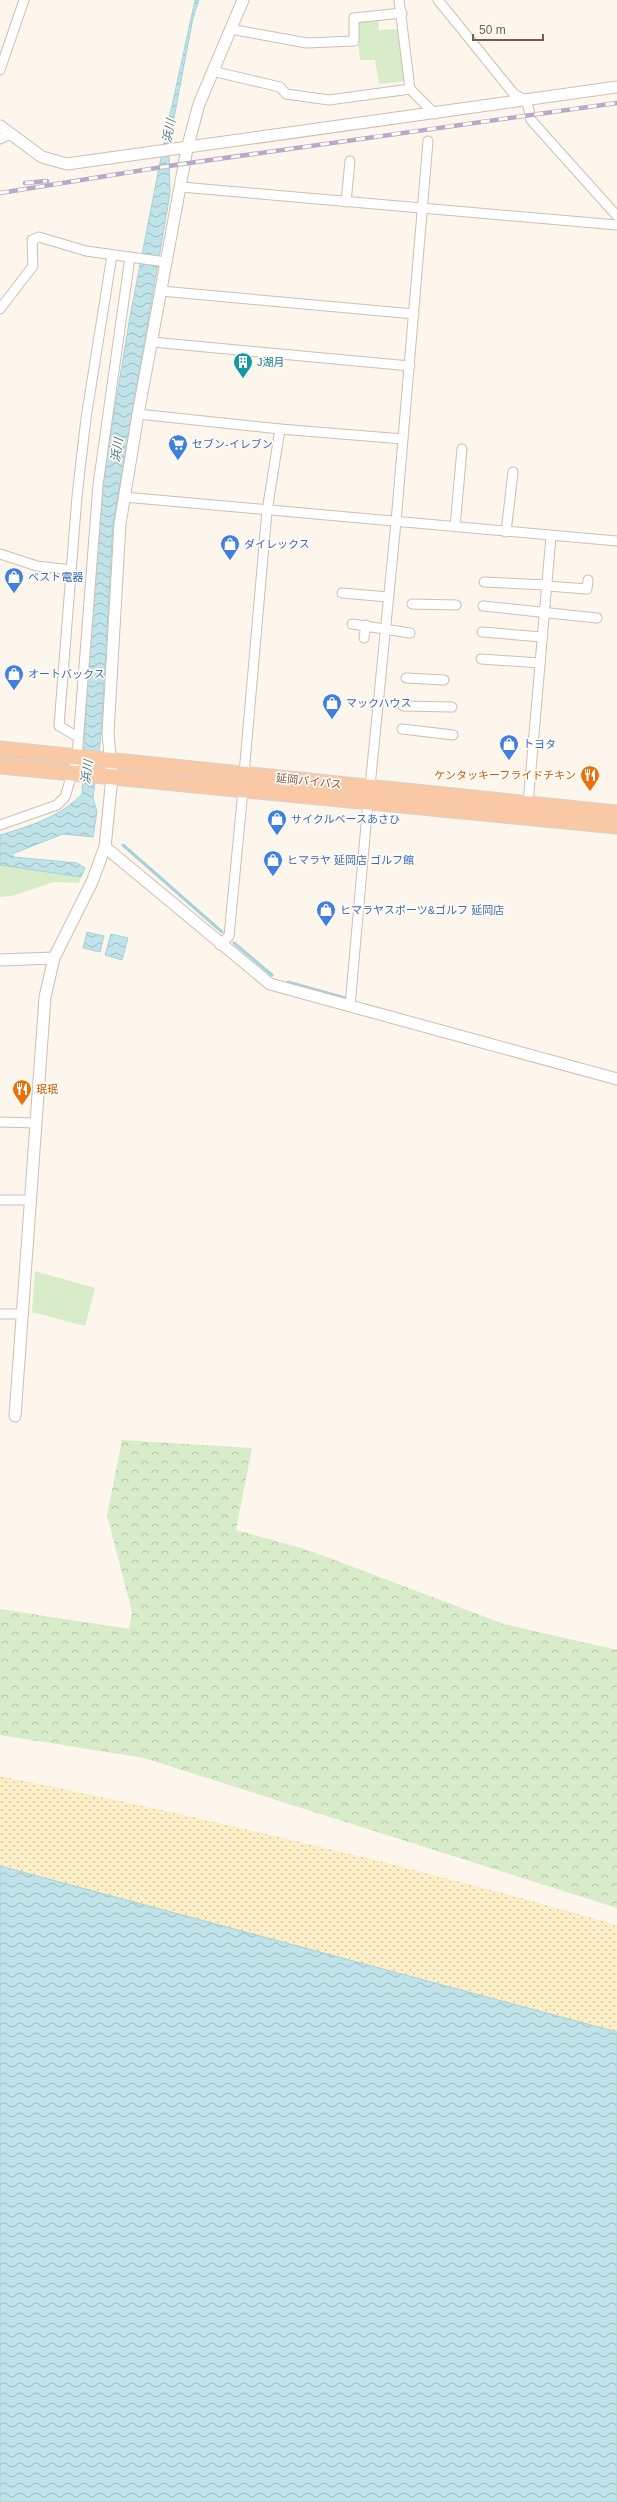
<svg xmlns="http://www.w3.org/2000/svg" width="617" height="2502" viewBox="0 0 617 2502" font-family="Arial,'Noto Sans JP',sans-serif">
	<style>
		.forest { fill: url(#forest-crowns) }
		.sand { fill: url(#sand-dots) }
		.park { fill: #d8ecc9 }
		.water { fill: url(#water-waves); stroke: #a5d3da }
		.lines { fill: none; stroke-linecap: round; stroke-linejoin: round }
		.stream { stroke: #a5d3da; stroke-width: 3 }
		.minor-casing { stroke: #d1beb0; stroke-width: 11 }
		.tertiary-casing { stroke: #d1beb0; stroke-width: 13 }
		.trunk-casing { stroke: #dad1cd; stroke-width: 17 }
		.minor { stroke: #fff; stroke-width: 9 }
		.tertiary { stroke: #fff; stroke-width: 11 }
		.trunk { stroke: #f9c8a4; stroke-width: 15 }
		.rail-casing { stroke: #b9a8c9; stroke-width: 4.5 }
		.rail { stroke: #fffaf3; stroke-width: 3; stroke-dasharray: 9; stroke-linecap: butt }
		.labels { text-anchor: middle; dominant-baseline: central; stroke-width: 3.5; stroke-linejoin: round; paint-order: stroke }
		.culture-label { font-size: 11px; fill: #0d838f; stroke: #fffaf3; text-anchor: start }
		.shop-label { font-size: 11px; fill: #366cbe; stroke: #fffaf3; text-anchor: start }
		.food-label { font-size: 11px; fill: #c56008; stroke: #fffaf3; text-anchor: end }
		.street-label { font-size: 11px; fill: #7a5c4d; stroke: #fffaf3 }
		.water-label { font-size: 12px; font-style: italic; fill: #437c86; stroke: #fffaf3 }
	</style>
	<defs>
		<pattern id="forest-crowns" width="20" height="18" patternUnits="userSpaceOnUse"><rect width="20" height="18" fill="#d8ecc9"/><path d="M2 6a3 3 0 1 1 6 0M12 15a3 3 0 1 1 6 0" fill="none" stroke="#b4c2a5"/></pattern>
		<pattern id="sand-dots" width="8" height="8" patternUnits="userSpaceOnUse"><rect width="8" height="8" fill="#fcefc7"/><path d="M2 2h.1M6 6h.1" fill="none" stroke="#d1c5a4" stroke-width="1.8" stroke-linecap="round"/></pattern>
		<pattern id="water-waves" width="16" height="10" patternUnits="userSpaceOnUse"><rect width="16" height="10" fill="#bfe3e8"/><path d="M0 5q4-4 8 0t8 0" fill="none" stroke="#a0bbbe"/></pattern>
	</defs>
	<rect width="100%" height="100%" fill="#fdf6ec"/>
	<polygon class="forest" points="122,1440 252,1448 236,1530 308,1550 504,1624 617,1650 617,1908 144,1758 0,1735 0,1609 129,1629 132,1612 107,1515"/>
	<path class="sand" d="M0,1776C207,1818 414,1866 617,1925V2032L0,1866Z"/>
	<g class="park">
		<polygon points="378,18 379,30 400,29 407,81 379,84 375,60 360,60 356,20"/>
		<polygon points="0,865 81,877 79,883 54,882 12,896 0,897"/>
		<polygon points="35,1271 95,1288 85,1326 32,1312"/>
	</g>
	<g class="water">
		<path d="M195,0H199L193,18L169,144L170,194L113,525L101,735L93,798L97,812L93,837L63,834L12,854L14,857L77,863L85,868L81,877L0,865V835C30,826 60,817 82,794L88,650L100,497L131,311L163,147Z"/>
		<polygon points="87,932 104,936 100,952 83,948"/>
		<polygon points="111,934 128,938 122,960 105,955"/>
		<polygon points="0,1866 617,2032 617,2502 0,2502"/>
	</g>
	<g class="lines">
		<g class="stream">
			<polyline points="123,845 222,932"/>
			<polyline points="234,943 272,975"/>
			<polyline points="288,982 349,999"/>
		</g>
		<defs>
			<g id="minor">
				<polyline points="399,0 410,89 435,114"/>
				<polyline points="438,0 514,94 527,101 531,120 617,216"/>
				<polyline points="230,29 307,43 354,41 354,18 402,13"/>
				<polyline points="0,70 24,0"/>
				<polyline points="212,71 280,87 286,94 329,100 410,89"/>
				<polyline points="0,139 10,134"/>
				<polyline points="181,187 617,225"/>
				<polyline points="346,202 350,161"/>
				<polyline points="161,291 414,314"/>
				<polyline points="0,309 33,266 32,240 39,237 86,251 166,262"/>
				<polyline points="152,342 410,366"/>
				<polyline points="138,414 280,429"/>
				<polyline points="124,497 617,541"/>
				<polyline points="455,527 462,449"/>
				<polyline points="506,532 513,472"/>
				<polyline points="0,554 37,566 71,570"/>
				<polyline points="484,582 547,585"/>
				<polyline points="547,586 587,589 588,580"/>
				<polyline points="342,593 388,597"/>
				<polyline points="412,604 456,605"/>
				<polyline points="483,606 597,618"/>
				<polyline points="352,624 410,633"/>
				<polyline points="482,632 542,637"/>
				<polyline points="364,638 366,625"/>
				<polyline points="481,659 540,663"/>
				<polyline points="406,678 444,680"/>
				<polyline points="403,706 452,707"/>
				<polyline points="402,729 453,735"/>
				<polyline points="78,737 59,726 77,496 86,418 112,255"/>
				<polyline points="244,774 267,511 280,429 403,439"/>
				<polyline points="370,787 396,522 428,141"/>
				<polyline points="528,804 551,536"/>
				<polyline points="0,825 57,805 65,797 77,757 98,485 130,257"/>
				<polyline points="220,945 229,936 243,790"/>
				<polyline points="350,1006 368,802"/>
				<polyline points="0,1122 36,1123"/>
				<polyline points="0,1200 31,1200"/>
				<polyline points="0,1314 23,1314"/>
			</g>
			<g id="tertiary">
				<polyline points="0,126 42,157 67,164 617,87"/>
				<polyline points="105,847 270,984 617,1079"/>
				<polyline points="0,960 54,958"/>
				<polyline points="15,1416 45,997 54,958 92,882 105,847 112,777 108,733 120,524 138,414 187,149 199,104 243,0"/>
			</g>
			<g id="trunk">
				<polyline points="0,749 617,813"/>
				<polyline points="0,766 617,826"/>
			</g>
		</defs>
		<use href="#minor" class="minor-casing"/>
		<use href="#tertiary" class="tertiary-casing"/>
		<use href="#trunk" class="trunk-casing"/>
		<use href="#minor" class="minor"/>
		<use href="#tertiary" class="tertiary"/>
		<use href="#trunk" class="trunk"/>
		<defs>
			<g id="rail">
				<polyline points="25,183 47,181"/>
				<polyline points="0,193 175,165 617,103"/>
			</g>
		</defs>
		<use href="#rail" class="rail-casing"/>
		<use href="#rail" class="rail"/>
	</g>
	<defs>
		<symbol id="building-pin" viewBox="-11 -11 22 30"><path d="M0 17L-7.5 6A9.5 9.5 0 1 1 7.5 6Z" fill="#0f9aa8" stroke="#fffaf3"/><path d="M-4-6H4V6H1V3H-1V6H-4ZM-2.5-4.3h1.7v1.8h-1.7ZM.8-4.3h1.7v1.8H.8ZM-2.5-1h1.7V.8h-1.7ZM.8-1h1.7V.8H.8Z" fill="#fff"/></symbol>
		<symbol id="supermarket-pin" viewBox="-11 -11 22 30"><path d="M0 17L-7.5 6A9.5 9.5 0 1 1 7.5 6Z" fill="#3f7fe0" stroke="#fffaf3"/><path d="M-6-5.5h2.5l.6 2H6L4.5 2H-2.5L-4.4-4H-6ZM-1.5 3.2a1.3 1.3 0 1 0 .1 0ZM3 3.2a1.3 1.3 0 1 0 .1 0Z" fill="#fff"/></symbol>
		<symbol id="shop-pin" viewBox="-11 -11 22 30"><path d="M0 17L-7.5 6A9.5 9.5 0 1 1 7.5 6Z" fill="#3f7fe0" stroke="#fffaf3"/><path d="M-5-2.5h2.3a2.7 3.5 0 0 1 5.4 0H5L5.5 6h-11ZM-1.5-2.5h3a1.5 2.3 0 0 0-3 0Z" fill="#fff"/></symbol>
		<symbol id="restaurant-pin" viewBox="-11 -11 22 30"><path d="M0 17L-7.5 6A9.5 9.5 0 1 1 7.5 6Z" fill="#e8710a" stroke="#fffaf3"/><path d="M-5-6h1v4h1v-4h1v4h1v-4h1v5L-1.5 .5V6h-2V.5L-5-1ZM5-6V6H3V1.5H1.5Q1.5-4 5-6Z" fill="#fff"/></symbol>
	</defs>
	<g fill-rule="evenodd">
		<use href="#building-pin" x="232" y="351" width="22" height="30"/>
		<use href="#supermarket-pin" x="167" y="433" width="22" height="30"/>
		<use href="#shop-pin" x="219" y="533" width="22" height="30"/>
		<use href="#shop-pin" x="3" y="566" width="22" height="30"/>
		<use href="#shop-pin" x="3" y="663" width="22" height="30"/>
		<use href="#shop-pin" x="321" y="692" width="22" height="30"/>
		<use href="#shop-pin" x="498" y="733" width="22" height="30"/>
		<use href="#restaurant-pin" x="579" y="764" width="22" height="30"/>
		<use href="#shop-pin" x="266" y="808" width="22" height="30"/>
		<use href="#shop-pin" x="262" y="849" width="22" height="30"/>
		<use href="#shop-pin" x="315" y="899" width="22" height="30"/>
		<use href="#restaurant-pin" x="11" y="1078" width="22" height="30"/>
	</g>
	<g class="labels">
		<g class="culture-label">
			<text x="257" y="362">J湖月</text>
		</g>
		<g class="shop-label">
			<text x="192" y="444">セブン-イレブン</text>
			<text x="244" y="544">ダイレックス</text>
			<text x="28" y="577">ベスト電器</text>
			<text x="28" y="674">オートバックス</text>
			<text x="346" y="703">マックハウス</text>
			<text x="523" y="744">トヨタ</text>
			<text x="291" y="819">サイクルベースあさひ</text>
			<text x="287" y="860">ヒマラヤ 延岡店 ゴルフ館</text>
			<text x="340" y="910">ヒマラヤスポーツ&amp;ゴルフ 延岡店</text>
		</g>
		<g class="food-label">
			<text x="576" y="775">ケンタッキーフライドチキン</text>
			<text x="36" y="1089" text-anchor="start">珉珉</text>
		</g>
		<g class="street-label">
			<text transform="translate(309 781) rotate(6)">延岡バイパス</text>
		</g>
		<g class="water-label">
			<text transform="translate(169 131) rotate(-80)">浜川</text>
			<text transform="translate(117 450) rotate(-82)">浜川</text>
			<text transform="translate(87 772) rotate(-83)">浜川</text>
		</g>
	</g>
	<path d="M473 34v6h70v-6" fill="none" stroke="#7a5c4d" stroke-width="2"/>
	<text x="479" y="34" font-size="12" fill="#7a5c4d" stroke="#fffaf3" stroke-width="3" paint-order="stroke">50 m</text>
</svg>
